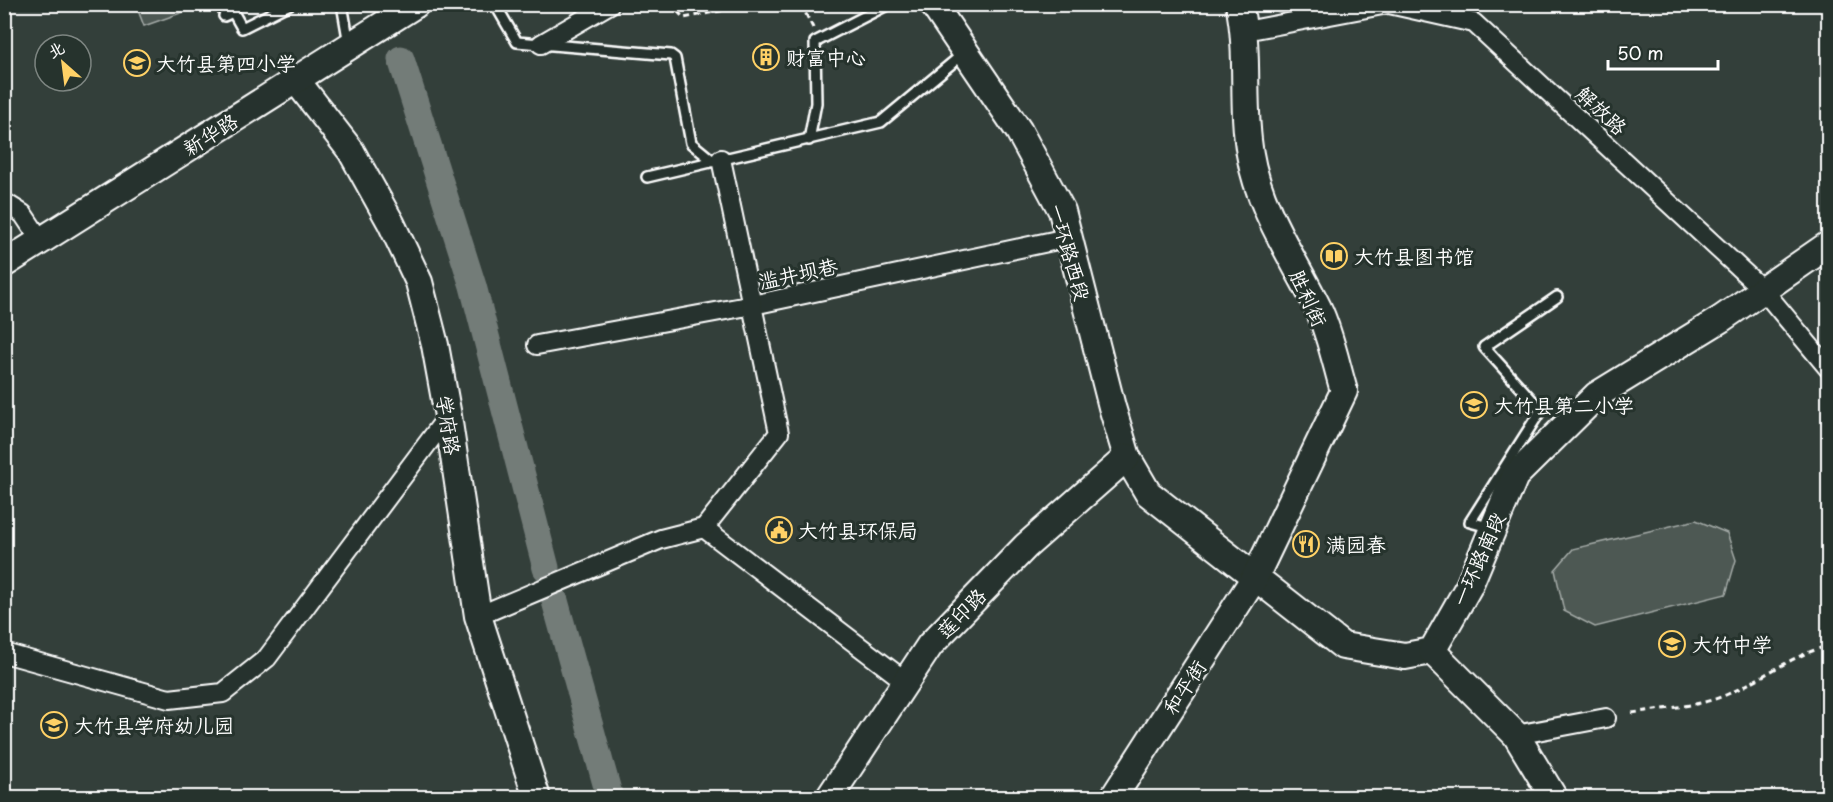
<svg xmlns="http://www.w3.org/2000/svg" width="1833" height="802" viewBox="0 0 1833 802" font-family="'Playpen Sans','LXGW WenKai TC',sans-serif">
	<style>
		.grass { fill: #4d5853; stroke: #a6aca9; stroke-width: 1.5 }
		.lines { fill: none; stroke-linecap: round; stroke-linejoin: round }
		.river { stroke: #737b78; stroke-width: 27 }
		.lane-casing { stroke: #fff; stroke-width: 14 }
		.street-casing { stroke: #fff; stroke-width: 22 }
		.secondary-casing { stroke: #fff; stroke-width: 30 }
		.path { stroke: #fff; stroke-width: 3; stroke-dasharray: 6 4.5; stroke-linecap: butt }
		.lane { stroke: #26332d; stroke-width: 9 }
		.street { stroke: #26332d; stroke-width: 18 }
		.secondary { stroke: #26332d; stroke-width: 26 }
		.labels { text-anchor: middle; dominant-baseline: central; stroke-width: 6; stroke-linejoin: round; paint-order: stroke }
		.poi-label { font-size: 20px; fill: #fff; stroke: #26332d; text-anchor: start }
		.street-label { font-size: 20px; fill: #fff; stroke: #26332d }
	</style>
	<rect width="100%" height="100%" fill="#333f3a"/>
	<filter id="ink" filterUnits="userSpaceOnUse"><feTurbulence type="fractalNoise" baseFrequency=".0167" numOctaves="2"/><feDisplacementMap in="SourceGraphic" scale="12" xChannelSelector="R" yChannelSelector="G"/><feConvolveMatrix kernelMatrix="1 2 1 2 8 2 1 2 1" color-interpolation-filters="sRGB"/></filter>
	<g filter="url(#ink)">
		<g class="grass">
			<polygon points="136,5 136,4 203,5 144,26"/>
			<polygon points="1696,520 1727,533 1736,560 1726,594 1595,627 1564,611 1555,570 1573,549"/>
		</g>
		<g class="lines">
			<g class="river">
				<polyline points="401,59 473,286 546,568"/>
				<polyline points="555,601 610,798"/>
			</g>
			<defs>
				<g id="lane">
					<polyline points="342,4 349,44"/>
					<polyline points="495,4 517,42 671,55 675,58 691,143 713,161"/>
					<polyline points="224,16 233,12 242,28 290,4"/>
					<polyline points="809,140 816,103 815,42 889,4"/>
					<polyline points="647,177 881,122 963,54"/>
					<polyline points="1492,528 1470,522 1541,410 1484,347 1557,297"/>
				</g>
				<g id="street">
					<polyline points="1389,4 1474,23 1764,291 1828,368"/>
					<polyline points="1245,31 1388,4"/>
					<polyline points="541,44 610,4"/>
					<polyline points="4,202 23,214 41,241"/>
					<polyline points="537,345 753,305 1067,238"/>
					<polyline points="704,528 905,681"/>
					<polyline points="478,616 661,539 704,528 779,433 721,159"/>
					<polyline points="4,653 169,699 223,693 267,658 448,416"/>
					<polyline points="1516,735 1606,718"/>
				</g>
				<g id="secondary">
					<polyline points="933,4 1019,131 1062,211 1112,407 1127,457 1148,493 1343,646 1405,656 1432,651 1469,586 1515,476 1597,395 1721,319 1828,245"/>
					<polyline points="296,80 351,151 391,223 419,282 435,345 448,416 478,616 537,798"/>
					<polyline points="4,264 416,4"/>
					<polyline points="1432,651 1516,735 1554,798"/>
					<polyline points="829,798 930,645 1026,546 1127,457"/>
					<path d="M1113,798L1255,577L1344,391C1336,364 1330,333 1318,308C1294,259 1259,209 1250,154C1241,105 1250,54 1239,4"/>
				</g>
			</defs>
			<use href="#lane" class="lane-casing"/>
			<use href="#street" class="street-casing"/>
			<use href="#secondary" class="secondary-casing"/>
			<g class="path">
				<polyline points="670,4 684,18 756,4"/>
				<polyline points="801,4 815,32"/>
				<path d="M1632,713C1663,708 1700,707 1728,694C1762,679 1792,655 1828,646"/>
			</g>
			<use href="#lane" class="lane"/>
			<use href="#street" class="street"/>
			<use href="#secondary" class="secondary"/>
		</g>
	</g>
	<defs>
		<symbol id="building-ring" viewBox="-11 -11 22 22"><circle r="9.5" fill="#26332d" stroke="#ffd166" stroke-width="1.5"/><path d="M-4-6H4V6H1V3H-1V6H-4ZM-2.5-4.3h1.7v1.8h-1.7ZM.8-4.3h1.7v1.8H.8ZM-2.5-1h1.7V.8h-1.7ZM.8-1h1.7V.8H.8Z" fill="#ffd166"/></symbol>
		<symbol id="school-ring" viewBox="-11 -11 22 22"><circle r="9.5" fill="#26332d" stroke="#ffd166" stroke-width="1.5"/><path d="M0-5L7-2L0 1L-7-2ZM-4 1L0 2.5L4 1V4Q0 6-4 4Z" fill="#ffd166"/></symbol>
		<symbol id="library-ring" viewBox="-11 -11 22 22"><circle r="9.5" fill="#26332d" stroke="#ffd166" stroke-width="1.5"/><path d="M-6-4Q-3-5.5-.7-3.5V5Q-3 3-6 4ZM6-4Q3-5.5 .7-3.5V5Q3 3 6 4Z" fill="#ffd166"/></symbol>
		<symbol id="civic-ring" viewBox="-11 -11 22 22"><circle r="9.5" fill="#26332d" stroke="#ffd166" stroke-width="1.5"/><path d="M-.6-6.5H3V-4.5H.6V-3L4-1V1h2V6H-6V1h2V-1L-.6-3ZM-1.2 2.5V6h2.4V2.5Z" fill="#ffd166"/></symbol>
		<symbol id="restaurant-ring" viewBox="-11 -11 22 22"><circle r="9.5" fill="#26332d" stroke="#ffd166" stroke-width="1.5"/><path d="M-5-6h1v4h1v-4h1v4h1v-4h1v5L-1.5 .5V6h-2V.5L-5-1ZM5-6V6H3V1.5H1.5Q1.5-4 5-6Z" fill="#ffd166"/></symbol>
	</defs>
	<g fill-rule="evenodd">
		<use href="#building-ring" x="751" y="42" width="30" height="30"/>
		<use href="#school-ring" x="122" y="48" width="30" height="30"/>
		<use href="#library-ring" x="1319" y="241" width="30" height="30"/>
		<use href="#school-ring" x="1459" y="390" width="30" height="30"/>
		<use href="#civic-ring" x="764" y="515" width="30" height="30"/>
		<use href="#restaurant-ring" x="1291" y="529" width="30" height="30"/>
		<use href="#school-ring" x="1657" y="629" width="30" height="30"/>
		<use href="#school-ring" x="39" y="710" width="30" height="30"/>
	</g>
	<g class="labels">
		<g class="poi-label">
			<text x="786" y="57">财富中心</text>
			<text x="156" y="63">大竹县第四小学</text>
			<text x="1354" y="256">大竹县图书馆</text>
			<text x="1494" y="405">大竹县第二小学</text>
			<text x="798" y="530">大竹县环保局</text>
			<text x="1326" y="544">满园春</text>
			<text x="1692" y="644">大竹中学</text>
			<text x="74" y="725">大竹县学府幼儿园</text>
		</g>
		<g class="street-label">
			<text transform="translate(1602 110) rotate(43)">解放路</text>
			<text transform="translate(210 134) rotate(-32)">新华路</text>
			<text transform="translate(1070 252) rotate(74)">一环路西段</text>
			<text transform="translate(798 273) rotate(-12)">滥井坝巷</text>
			<text transform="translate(1309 298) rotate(65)">胜利街</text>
			<text transform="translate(449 425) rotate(81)">学府路</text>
			<text transform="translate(1478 559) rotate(-66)">一环路南段</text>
			<text transform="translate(961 613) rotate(-46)">莲印路</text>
			<text transform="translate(1184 687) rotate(-57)">和平街</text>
		</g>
	</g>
	<rect width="1833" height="802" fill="none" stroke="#26332d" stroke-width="24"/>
	<rect x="12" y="12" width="1809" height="778" fill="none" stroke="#fff" stroke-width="2" filter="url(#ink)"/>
	<g transform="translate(63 63) rotate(332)"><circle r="28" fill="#26332d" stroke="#7d8581" stroke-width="1.5"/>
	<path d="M0-4.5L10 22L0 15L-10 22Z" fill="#ffd166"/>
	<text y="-9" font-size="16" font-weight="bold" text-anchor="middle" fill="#ffffff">北</text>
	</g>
	<path d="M1608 60v9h110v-9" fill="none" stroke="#ffffff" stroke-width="3"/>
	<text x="1617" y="60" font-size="18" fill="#ffffff" stroke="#26332d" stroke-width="4.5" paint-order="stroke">50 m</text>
</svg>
